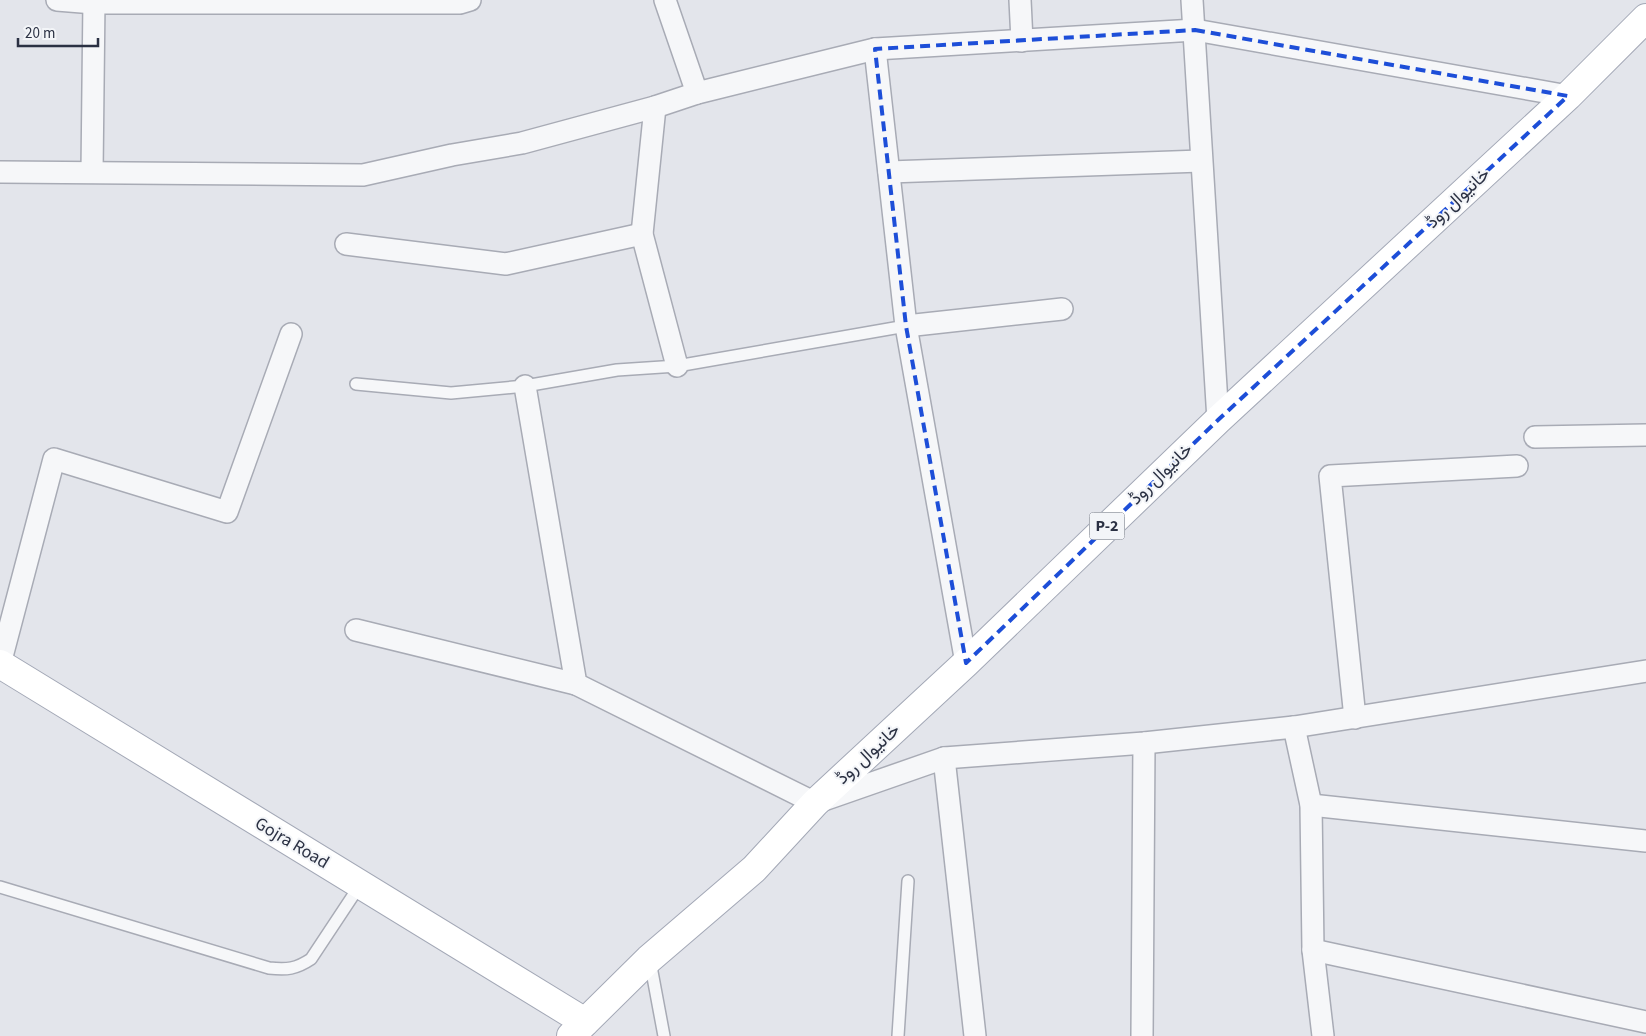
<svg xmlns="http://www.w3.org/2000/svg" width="1646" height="1036" viewBox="0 0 1646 1036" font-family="'Source Sans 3',Vazirmatn,sans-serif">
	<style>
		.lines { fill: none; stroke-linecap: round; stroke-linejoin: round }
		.lane-casing { stroke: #a8abb5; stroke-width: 14 }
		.street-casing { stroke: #a8abb5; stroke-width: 24 }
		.primary-casing { stroke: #a3a8b6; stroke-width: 30 }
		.lane { stroke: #f6f7f9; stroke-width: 11 }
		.street { stroke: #f6f7f9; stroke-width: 21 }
		.primary { stroke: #fff; stroke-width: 28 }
		.marked { fill: none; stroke: #1d4ed8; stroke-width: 4; stroke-dasharray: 10 6; stroke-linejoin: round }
		.labels { text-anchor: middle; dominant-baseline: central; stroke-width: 4; stroke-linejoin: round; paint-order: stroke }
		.shield { fill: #f3f5f8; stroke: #676c79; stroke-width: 1 }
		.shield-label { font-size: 16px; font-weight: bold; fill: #2b3143 }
		.street-label { font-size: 18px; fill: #2b3143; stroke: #f3f5f8 }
	</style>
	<rect width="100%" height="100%" fill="#e3e5eb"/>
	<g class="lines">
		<defs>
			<g id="lane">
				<polyline points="356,384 451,393 525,386 617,370 677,366 906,326"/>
				<path d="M0,887L269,968C287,970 296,969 311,959L360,885"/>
				<polyline points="650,961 664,1036"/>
				<polyline points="898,1036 908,881"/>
			</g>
			<g id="street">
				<polyline points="57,0 94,3 460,3 470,0"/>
				<polyline points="665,0 697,93"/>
				<polyline points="1020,0 1022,41"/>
				<polyline points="1192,0 1218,420"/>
				<polyline points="875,49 906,326 966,663"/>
				<polyline points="655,107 642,234 677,366"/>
				<polyline points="0,172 363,175 452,155 522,143 655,107 697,93 875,49 1195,30 1568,96"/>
				<polyline points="92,172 94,0"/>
				<polyline points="889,172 1201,161"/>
				<polyline points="346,244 506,264 642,234"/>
				<polyline points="906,326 1062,309"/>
				<polyline points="525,386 576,684 815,803 944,758 1144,743 1294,727 1646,671"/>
				<polyline points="1535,437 1646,435"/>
				<polyline points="356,630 576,684"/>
				<polyline points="0,664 54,459 227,512 291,334"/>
				<polyline points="1355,718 1330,476 1517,466"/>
				<polyline points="1294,727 1311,805 1313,950 1323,1036"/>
				<polyline points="944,758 975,1036"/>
				<polyline points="1311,805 1646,841"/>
				<polyline points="1313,950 1646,1022"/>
				<polyline points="1142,1036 1144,743"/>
			</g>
			<g id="primary">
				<polyline points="0,664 585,1022"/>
				<polyline points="571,1036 649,959 754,869 815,803 966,663 1218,420 1568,96 1646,18"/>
			</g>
		</defs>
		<use href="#lane" class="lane-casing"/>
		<use href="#street" class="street-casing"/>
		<use href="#primary" class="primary-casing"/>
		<use href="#lane" class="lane"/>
		<use href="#street" class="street"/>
		<use href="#primary" class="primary"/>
	</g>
	<path class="marked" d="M1195,30L1568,96L1218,420L966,663L906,326L875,49Z"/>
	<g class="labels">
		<rect class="shield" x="1089.5" y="512.5" width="35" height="27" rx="4"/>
		<g class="shield-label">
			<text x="1107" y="526">P-2</text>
		</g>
		<g class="street-label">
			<text transform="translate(1458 198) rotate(-43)">خانیوال روڈ</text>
			<text transform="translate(1161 474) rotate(-44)">خانیوال روڈ</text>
			<text transform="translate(868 754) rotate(-43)">خانیوال روڈ</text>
			<text transform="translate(292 843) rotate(31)">Gojra Road</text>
		</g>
	</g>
	<path d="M18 38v8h80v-8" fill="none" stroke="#2b3143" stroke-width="2.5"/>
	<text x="25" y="38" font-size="15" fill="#2b3143" stroke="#f3f5f8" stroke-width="4" paint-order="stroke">20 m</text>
</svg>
